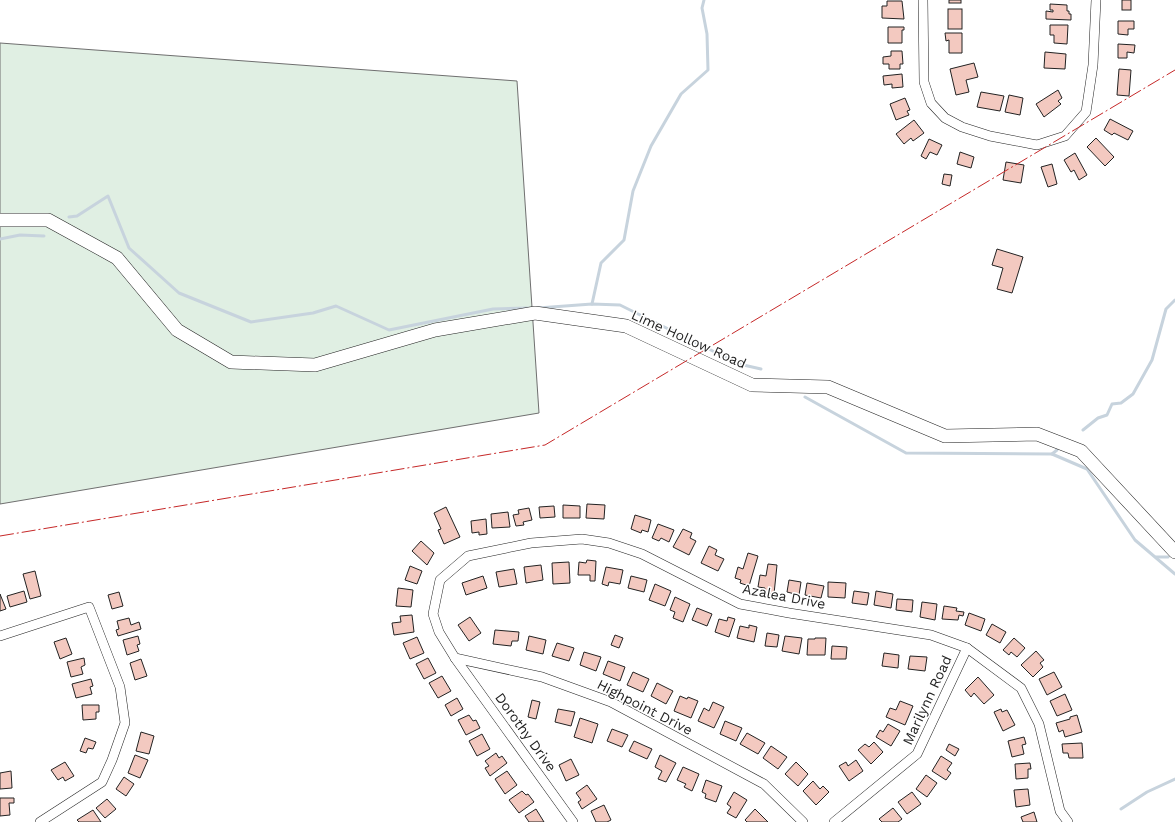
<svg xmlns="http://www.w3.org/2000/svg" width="1175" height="822" viewBox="0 0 1175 822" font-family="'Work Sans',sans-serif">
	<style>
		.green { fill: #e0efe3; stroke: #6f6f6f }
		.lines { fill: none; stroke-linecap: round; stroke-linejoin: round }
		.stream { stroke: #c7d3dd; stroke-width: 3 }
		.building { fill: #f3c9c0; stroke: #222 }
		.street-casing { stroke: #222; stroke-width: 10 }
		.secondary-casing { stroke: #222; stroke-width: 14 }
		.street { stroke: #fff; stroke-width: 9 }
		.secondary { stroke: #fff; stroke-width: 13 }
		.power { stroke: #c62828; stroke-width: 1; stroke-dasharray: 14 3 2 3; stroke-linecap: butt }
		.labels { text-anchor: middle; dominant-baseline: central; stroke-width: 3; stroke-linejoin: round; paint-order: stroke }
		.street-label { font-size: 14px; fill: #222; stroke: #fff }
	</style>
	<rect width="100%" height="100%" fill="#fff"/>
	<polygon class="green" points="0,43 517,81 539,413 0,504"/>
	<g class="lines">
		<g class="stream">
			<polyline points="69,217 77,216 108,196 129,248 179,293 251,322 313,313 336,306 389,330 493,309 528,308"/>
			<polyline points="0,239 20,235 44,236"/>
			<polyline points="592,304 601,263 624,240 633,191 651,146 681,94 708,70 707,34 702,8 704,0"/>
			<polyline points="538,308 592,304 620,305 739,364 761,369"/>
			<polyline points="805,397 906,453 1052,454 1087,469 1135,540 1175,574"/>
			<polyline points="1083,430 1098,418 1107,415 1112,404 1121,403 1133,394 1152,360 1166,309 1175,300"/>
			<polyline points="1052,454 1057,450"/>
			<polyline points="1156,557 1168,557"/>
			<polyline points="1121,809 1147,792 1175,779"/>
		</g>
	</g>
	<g class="building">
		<rect x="949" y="0" width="12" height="3"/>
		<rect x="1122" y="0" width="9" height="10"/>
		<polygon points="887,1 902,1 904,19 882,18 882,6 887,6"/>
		<polygon points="1050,4 1067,5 1067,11 1069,11 1069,14 1071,14 1071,20 1046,19 1046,11 1053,12 1053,10 1050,10"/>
		<rect x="948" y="9" width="14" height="20"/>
		<polygon points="1118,21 1134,21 1134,29 1128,29 1128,35 1118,34"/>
		<polygon points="1050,25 1068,25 1067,44 1054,43 1054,35 1050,35"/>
		<polygon points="888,27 904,27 904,30 902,30 902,43 888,43"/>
		<polygon points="945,33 962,33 962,53 949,53 949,40 946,41"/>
		<polygon points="1118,44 1135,45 1134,53 1127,52 1127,58 1118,58"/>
		<polygon points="891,51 902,51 903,64 900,64 900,69 889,69 889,64 883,64 883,57 891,56"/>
		<polygon points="1045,52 1066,54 1065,69 1044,68"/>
		<polygon points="974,63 978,77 966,80 969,92 956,95 950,69"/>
		<polygon points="1119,69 1131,70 1129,96 1117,95"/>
		<polygon points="902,74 903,87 892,88 892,84 884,85 883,76"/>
		<polygon points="1058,90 1062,98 1058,101 1061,104 1044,117 1036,104"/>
		<polygon points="981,92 1004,96 1000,111 977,107"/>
		<polygon points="1009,95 1023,98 1020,115 1005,112"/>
		<polygon points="905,98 910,110 907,111 909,115 896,120 890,104"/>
		<polygon points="1110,119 1133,131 1128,140 1114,133 1112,135 1104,130"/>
		<polygon points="914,120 924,133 913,141 911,138 904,144 896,134"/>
		<polygon points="1096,138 1114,157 1105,166 1087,147"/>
		<polygon points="929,139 942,145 937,155 930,152 926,159 921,156"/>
		<polygon points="960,152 974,157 971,168 957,164"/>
		<polygon points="1075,153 1087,175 1079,180 1074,170 1071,172 1064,160"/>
		<polygon points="1006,162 1024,165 1021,183 1003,180"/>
		<polygon points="1052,164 1057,184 1048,187 1041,167"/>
		<polygon points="944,174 952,175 950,186 942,184"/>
		<polygon points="997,249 1023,257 1012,293 997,289 1003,268 992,265"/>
		<polygon points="587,504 605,505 604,519 586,518"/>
		<polygon points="563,505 580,506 580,518 563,518"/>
		<polygon points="554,506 555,517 540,518 539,507"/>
		<polygon points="446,507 460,537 444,544 438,530 441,529 434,513"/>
		<polygon points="529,508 532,520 523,522 524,525 516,526 513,515 519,514 518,510"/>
		<polygon points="508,512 510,527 492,528 491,514"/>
		<polygon points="635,515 651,520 648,532 642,530 641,533 631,529"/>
		<polygon points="486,519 487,534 479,535 479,532 472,533 471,521"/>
		<polygon points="658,524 674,530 669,542 661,538 659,541 652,538"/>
		<polygon points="683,529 692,533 690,538 696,541 689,555 673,547"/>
		<polygon points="421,541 434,553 427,565 412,551"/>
		<polygon points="709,546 717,550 715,555 724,559 718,571 701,563"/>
		<polygon points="748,553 758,556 749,586 740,583 741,580 735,578 738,567 743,569"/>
		<polygon points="587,560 596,561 595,581 590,581 590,575 578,575 579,562 586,563"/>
		<polygon points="569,562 570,583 553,584 552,563"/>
		<polygon points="768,564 777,565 774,594 764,593 765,588 758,587 760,575 766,576"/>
		<polygon points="541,565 543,580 526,583 524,567"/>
		<polygon points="410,566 422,571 417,584 405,580"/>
		<polygon points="606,567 623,570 620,584 609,582 608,586 602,584"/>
		<polygon points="514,569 517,584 499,587 496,572"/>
		<polygon points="35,571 41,596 30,599 23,574"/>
		<polygon points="483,576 487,588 466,595 462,583"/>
		<polygon points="631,576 647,580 644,592 628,588"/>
		<polygon points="789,580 801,582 799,595 787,592"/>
		<polygon points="828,582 846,583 845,598 828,597"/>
		<polygon points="807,583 824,586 821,598 805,595"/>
		<polygon points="655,584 671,591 665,606 649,600"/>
		<polygon points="398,588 413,590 411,607 396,606"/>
		<polygon points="24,591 27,602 10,607 7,596"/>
		<polygon points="854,591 869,593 867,605 852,603"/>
		<polygon points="876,591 893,594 891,608 874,605"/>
		<polygon points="119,592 123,606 112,609 108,595"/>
		<polygon points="0,594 6,609 0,611"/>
		<polygon points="675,597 690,604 683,622 673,618 675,612 670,610"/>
		<polygon points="897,599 913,600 912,612 896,610"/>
		<polygon points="922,602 937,604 935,620 920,617"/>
		<polygon points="944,606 957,608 956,611 964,612 963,616 959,615 958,620 942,619"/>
		<polygon points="697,608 712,614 707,626 692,620"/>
		<polygon points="969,613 985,619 981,631 965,625"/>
		<polygon points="412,615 414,632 394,635 392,623 401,622 400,616"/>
		<polygon points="470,617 481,633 469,641 458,625"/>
		<polygon points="728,617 735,619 729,637 715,632 719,619 727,621"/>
		<polygon points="129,618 131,625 139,622 141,629 118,636 116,630 119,629 117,621"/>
		<polygon points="992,624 1006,632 1000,643 986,635"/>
		<polygon points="749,625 757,627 754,642 737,638 740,626 749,628"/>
		<polygon points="495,630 519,632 518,641 512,641 511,646 493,644"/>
		<polygon points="767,633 779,635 777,647 765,646"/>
		<polygon points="615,635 623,638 619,648 611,645"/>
		<polygon points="138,636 140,644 137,645 139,651 127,655 123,640"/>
		<polygon points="529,636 546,640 543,654 526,650"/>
		<polygon points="785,636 802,638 799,654 782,651"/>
		<polygon points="417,637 424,653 410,659 403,643"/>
		<polygon points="66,638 72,654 60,659 54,642"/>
		<polygon points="815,638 826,638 825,655 807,655 808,639 815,639"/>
		<polygon points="1014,638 1025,648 1017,657 1011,652 1009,655 1003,650"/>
		<polygon points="557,643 574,648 569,661 552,656"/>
		<polygon points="832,646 847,647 846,659 831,659"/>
		<polygon points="1036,651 1044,660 1040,663 1043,667 1033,677 1021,665"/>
		<polygon points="584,652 601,657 596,671 580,665"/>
		<polygon points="884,653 899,655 898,668 882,666"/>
		<polygon points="910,656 927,657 925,671 908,669"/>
		<polygon points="84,658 85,665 81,667 83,674 71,677 67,662"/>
		<polygon points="428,658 436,673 424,679 416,664"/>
		<polygon points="141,659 147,676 135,680 130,663"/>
		<polygon points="608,661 625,667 620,681 603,674"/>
		<polygon points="633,672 649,679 643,692 627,685"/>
		<polygon points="1054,672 1062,687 1047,695 1039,679"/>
		<polygon points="442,676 451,691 438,698 429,683"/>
		<polygon points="978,677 994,695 984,704 974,693 971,697 965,690"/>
		<polygon points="91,679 93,686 90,687 92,694 76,698 72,684"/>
		<polygon points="657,683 673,691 666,704 651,696"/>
		<polygon points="1065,694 1072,710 1057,716 1050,701"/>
		<polygon points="680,696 687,699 688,697 698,701 691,718 674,711"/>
		<polygon points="457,698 463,709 451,716 445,705"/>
		<polygon points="532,700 540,702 536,719 528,717"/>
		<polygon points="900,701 913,706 905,725 886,717 890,708 896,710"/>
		<polygon points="713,702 724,707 714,728 698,721 704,708 709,711"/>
		<polygon points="82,705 99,705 99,712 96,712 96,719 83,720"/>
		<polygon points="558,709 575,712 571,726 555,722"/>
		<polygon points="1001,709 1002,712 1007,710 1015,725 1003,731 994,712"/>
		<polygon points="469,715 473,721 476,720 480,728 466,735 458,720"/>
		<polygon points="1077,715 1082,732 1065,737 1063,730 1059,732 1056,723 1070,719 1070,717"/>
		<polygon points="580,718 598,724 592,743 574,737"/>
		<polygon points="725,721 742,728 736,741 720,734"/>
		<polygon points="888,724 900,731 891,746 876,737 880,730 883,732"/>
		<polygon points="612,729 628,735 622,747 607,741"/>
		<polygon points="141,732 154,736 149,754 136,751"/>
		<polygon points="747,733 765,743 758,754 740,744"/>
		<polygon points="482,734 490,749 477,756 469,741"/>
		<polygon points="1024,737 1026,744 1022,745 1024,754 1012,757 1008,741"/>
		<polygon points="85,738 96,742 93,749 88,748 86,753 80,751"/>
		<polygon points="634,741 652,749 647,759 629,751"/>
		<polygon points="874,742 883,752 871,764 858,750 865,744 869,747"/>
		<polygon points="1082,743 1083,758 1069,758 1068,753 1063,753 1062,744"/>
		<polygon points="949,744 959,749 955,756 946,750"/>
		<polygon points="771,746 787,757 778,769 763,758"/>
		<polygon points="496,753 499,758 502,756 507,763 490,776 485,768 489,766 485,761"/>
		<polygon points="135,755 148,760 140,778 128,773"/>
		<polygon points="660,755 676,763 666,782 658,779 662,771 655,767"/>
		<polygon points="941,756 952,763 947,770 951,773 946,780 932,771"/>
		<polygon points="571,759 579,775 566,781 559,765"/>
		<polygon points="856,760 863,771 849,781 839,766 846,762 848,766"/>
		<polygon points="65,762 74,776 65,781 63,777 58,780 51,770"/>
		<polygon points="796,762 808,774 798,786 785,774"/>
		<polygon points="1030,763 1031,769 1028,769 1028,778 1016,779 1015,764"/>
		<polygon points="683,767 699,774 692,791 684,787 686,784 677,780"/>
		<polygon points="11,771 12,788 0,789 0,773"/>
		<polygon points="507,771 517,785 505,794 495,779"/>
		<polygon points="926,775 937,783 927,797 916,789"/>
		<polygon points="124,777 134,784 126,796 116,789"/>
		<polygon points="706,780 722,786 716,802 705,798 706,794 702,792"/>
		<polygon points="813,781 820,789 823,786 829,792 816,805 803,791"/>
		<polygon points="587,785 597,799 582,809 578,802 581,800 576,793"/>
		<polygon points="1028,789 1030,805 1016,807 1014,790"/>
		<polygon points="522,791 526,795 528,794 534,802 519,813 509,800"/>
		<polygon points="734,792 747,800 736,818 727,813 731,807 727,804"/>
		<polygon points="912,792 921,804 907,814 898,802"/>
		<polygon points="0,798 14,798 14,803 9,803 10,815 0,816"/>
		<polygon points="107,799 116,809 105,818 96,808"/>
		<polygon points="604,805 611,820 607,822 596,822 591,811"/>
		<polygon points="893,808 902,819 898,822 882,822 879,819"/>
		<polygon points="536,809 544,822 529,822 525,816"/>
		<polygon points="755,809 768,822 747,822 745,820"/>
		<polygon points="93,810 101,822 79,822 77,820"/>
		<polygon points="1034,812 1037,822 1023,822 1021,817"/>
	</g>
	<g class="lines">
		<defs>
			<g id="street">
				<polyline points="923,0 924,82 931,103 945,118 962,127 990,136 1037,145 1065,136 1086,112 1093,65 1096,0"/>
				<polyline points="0,636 89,607 120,687 125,723 112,760 102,782 40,822"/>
				<polyline points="455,658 542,677 611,702 764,784 803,822"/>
				<polyline points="573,822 455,658 439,632 433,614 440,580 468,556 531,543 582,539 609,543 642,554 740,604 789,613 931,635 967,648 1021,688 1039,724 1060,811 1068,822"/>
				<polyline points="834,822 917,754 967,648"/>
			</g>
			<polyline id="secondary" points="0,220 48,220 117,258 177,330 231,362 315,365 435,330 535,313 626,326 752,385 828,387 945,436 1037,434 1081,451 1175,552"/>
		</defs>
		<use href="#street" class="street-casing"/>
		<use href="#secondary" class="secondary-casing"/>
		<use href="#street" class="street"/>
		<use href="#secondary" class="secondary"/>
		<polyline class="power" points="0,536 545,445 1175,70"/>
	</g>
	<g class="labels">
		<g class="street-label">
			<text transform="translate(689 339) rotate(24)">Lime Hollow Road</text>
			<text transform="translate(784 596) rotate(11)">Azalea Drive</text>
			<text transform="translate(927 700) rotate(-65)">Marilynn Road</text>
			<text transform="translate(645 707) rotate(27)">Highpoint Drive</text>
			<text transform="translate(526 732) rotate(54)">Dorothy Drive</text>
		</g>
	</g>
</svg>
